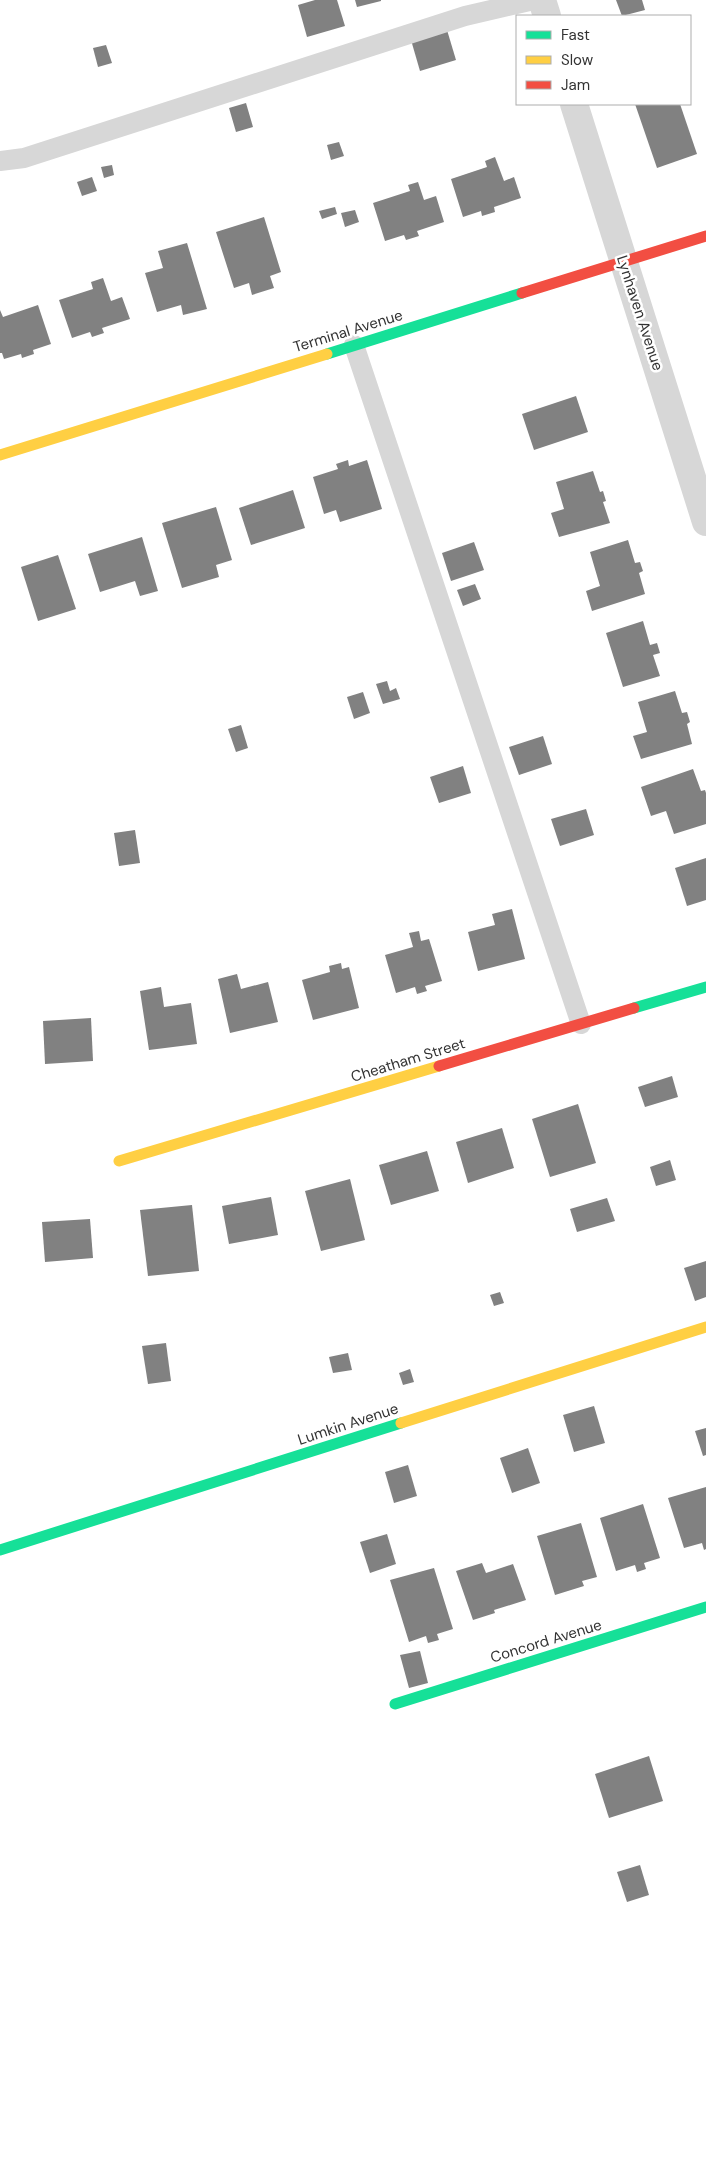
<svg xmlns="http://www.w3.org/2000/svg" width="706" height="2181" viewBox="0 0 706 2181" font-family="'DM Sans',sans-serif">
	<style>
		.building { fill: #818181 }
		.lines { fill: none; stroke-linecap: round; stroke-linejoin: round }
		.lane { stroke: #d7d7d7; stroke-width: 20 }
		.street { stroke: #d7d7d7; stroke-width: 28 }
		.fast { stroke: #16e098; stroke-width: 11 }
		.slow { stroke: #ffcf43; stroke-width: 11 }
		.jam { stroke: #f24e42; stroke-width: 11 }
		.labels { text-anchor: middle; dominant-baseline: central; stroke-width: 5; stroke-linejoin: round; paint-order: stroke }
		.street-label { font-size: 15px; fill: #333; stroke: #fff }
	</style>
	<rect width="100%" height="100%" fill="#fff"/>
	<g class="building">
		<polygon points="315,0 337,0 345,26 307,37 298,5"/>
		<polygon points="355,0 381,0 381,1 357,7"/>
		<polygon points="616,0 642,0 645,10 622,16"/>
		<polygon points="447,30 456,60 420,71 411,40"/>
		<polygon points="106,45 112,63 98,67 93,48"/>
		<polygon points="246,103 253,127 236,132 229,108"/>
		<polygon points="635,104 680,104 697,154 657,168"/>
		<polygon points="339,142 344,156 331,160 327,145"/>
		<polygon points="495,157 504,181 514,177 521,198 494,207 495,212 482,216 481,211 463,217 451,179 487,167 485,161"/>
		<polygon points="112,165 114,175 104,178 101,167"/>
		<polygon points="92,177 97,191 82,196 77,182"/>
		<polygon points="418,182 424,200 436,196 444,222 417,231 419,236 406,240 404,235 385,241 373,203 410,191 408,185"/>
		<polygon points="335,207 337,214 322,219 319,211"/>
		<polygon points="355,210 359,222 345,227 341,213"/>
		<polygon points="264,217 281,272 270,276 274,288 252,295 249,283 234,288 216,232"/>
		<polygon points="187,243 207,309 183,315 181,305 157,312 145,273 163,268 158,251"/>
		<polygon points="103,278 111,301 122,297 130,319 102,328 104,333 92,337 90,332 72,338 59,300 93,289 91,282"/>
		<polygon points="38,305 51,344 33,350 34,354 22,358 21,354 4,359 2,353 0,353 0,310 3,317"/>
		<polygon points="576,396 588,432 534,450 522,414"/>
		<polygon points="348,460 349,466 367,460 382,509 340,522 336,510 324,514 313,477 338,469 336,464"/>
		<polygon points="593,471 600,492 603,491 606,501 603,502 610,523 559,537 551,513 564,509 556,482"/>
		<polygon points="293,490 305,528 251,545 239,508"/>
		<polygon points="216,507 232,560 216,565 219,577 182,588 162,523"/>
		<polygon points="142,537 158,591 140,596 135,581 100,592 88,554"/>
		<polygon points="628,540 635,563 640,562 643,571 639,573 645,594 592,611 586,591 600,586 590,552"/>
		<polygon points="474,542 484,570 451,581 442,553"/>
		<polygon points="58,555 76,609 38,621 21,567"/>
		<polygon points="475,584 481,599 463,606 457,590"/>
		<polygon points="643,621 650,645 657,643 660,653 653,655 660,676 623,687 606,633"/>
		<polygon points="387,681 390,691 396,688 400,699 383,704 376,684"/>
		<polygon points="675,691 682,713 687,712 690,722 687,724 692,744 641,759 633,736 647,732 638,702"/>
		<polygon points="363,692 370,713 354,719 347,697"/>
		<polygon points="241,725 248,748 236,752 228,729"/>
		<polygon points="543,736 552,764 519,775 509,747"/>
		<polygon points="463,766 471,793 439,803 430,777"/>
		<polygon points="693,769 701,791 705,790 706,793 706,824 674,834 666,811 651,816 641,787"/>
		<polygon points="586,809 594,835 560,846 551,819"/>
		<polygon points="135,830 140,863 119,866 114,833"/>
		<polygon points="706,858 706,900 687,906 675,868"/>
		<polygon points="512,909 525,959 478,971 468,932 495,925 492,914"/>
		<polygon points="419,931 421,941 429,939 442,981 425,986 427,991 417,994 415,987 396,993 385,955 413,947 409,933"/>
		<polygon points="341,963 342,969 349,967 359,1008 313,1020 302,980 330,972 329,966"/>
		<polygon points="237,974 241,989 268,982 278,1022 230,1033 218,979"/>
		<polygon points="161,987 164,1007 191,1003 197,1044 149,1050 140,991"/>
		<polygon points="91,1018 93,1061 45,1064 43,1021"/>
		<polygon points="672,1076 678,1097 645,1107 638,1087"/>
		<polygon points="578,1104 596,1163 550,1177 532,1119"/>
		<polygon points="502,1128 514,1168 468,1183 456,1142"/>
		<polygon points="427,1151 439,1191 391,1205 379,1165"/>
		<polygon points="670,1160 676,1180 656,1186 650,1167"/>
		<polygon points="350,1179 365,1240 321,1251 305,1191"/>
		<polygon points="271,1197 278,1235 229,1244 222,1206"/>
		<polygon points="607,1198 615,1221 577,1232 570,1209"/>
		<polygon points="192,1205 199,1271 148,1276 140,1210"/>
		<polygon points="90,1219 93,1258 45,1262 42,1222"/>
		<polygon points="706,1261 706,1297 695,1301 684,1268"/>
		<polygon points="500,1292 504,1303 494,1306 490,1295"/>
		<polygon points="166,1343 171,1381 148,1384 142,1346"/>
		<polygon points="348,1353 352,1370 333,1373 329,1357"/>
		<polygon points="410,1369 414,1382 403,1385 399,1373"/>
		<polygon points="594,1406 605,1443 574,1452 563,1415"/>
		<polygon points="706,1428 706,1455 703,1456 695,1431"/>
		<polygon points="528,1448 540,1483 512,1493 500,1458"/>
		<polygon points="408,1465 417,1496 394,1503 385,1472"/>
		<polygon points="706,1487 706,1549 704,1550 702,1543 684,1548 668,1498"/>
		<polygon points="643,1504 660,1558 644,1563 646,1569 637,1572 635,1565 616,1571 600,1518"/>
		<polygon points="581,1523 597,1577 582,1581 584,1586 555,1595 537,1536"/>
		<polygon points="387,1534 396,1564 370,1573 360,1542"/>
		<polygon points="482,1563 486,1573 513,1564 526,1600 494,1610 495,1613 473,1620 456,1571"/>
		<polygon points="434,1568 453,1629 437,1634 439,1640 428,1643 426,1636 409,1642 390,1580"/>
		<polygon points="420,1651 428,1683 409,1688 400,1655"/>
		<polygon points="649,1756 663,1801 609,1818 595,1774"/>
		<polygon points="640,1865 649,1895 627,1902 617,1872"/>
	</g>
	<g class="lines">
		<g class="lane">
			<polyline points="0,161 24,158 465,16 534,0"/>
			<polyline points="354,345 581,1024"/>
		</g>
		<g class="street">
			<polyline points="542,0 547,16"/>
			<polyline points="574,104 706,522"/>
		</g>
		<g class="fast">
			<polyline points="327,354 522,293"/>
			<polyline points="634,1008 706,987"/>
			<polyline points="0,1550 401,1423"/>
			<polyline points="395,1704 706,1607"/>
		</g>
		<g class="slow">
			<polyline points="0,455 327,354"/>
			<polyline points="119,1161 439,1066"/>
			<polyline points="401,1423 706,1327"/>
		</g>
		<g class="jam">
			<polyline points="522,293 706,236"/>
			<polyline points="439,1066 634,1008"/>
		</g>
	</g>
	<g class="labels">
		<g class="street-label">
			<text transform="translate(640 313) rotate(72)">Lynhaven Avenue</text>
			<text transform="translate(348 331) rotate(-17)">Terminal Avenue</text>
			<text transform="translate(408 1060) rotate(-17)">Cheatham Street</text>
			<text transform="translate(348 1424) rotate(-18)">Lumkin Avenue</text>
			<text transform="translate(546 1641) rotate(-17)">Concord Avenue</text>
		</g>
	</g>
	<rect x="516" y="15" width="175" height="90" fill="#ffffff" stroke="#adadad"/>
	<rect x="526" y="31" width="25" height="8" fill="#16e098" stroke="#adadad"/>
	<text x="561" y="40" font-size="15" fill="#333333">Fast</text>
	<rect x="526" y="56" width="25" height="8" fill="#ffcf43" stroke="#adadad"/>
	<text x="561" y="65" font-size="15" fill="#333333">Slow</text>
	<rect x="526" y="81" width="25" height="8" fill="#f24e42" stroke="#adadad"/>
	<text x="561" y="90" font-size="15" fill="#333333">Jam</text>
</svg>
